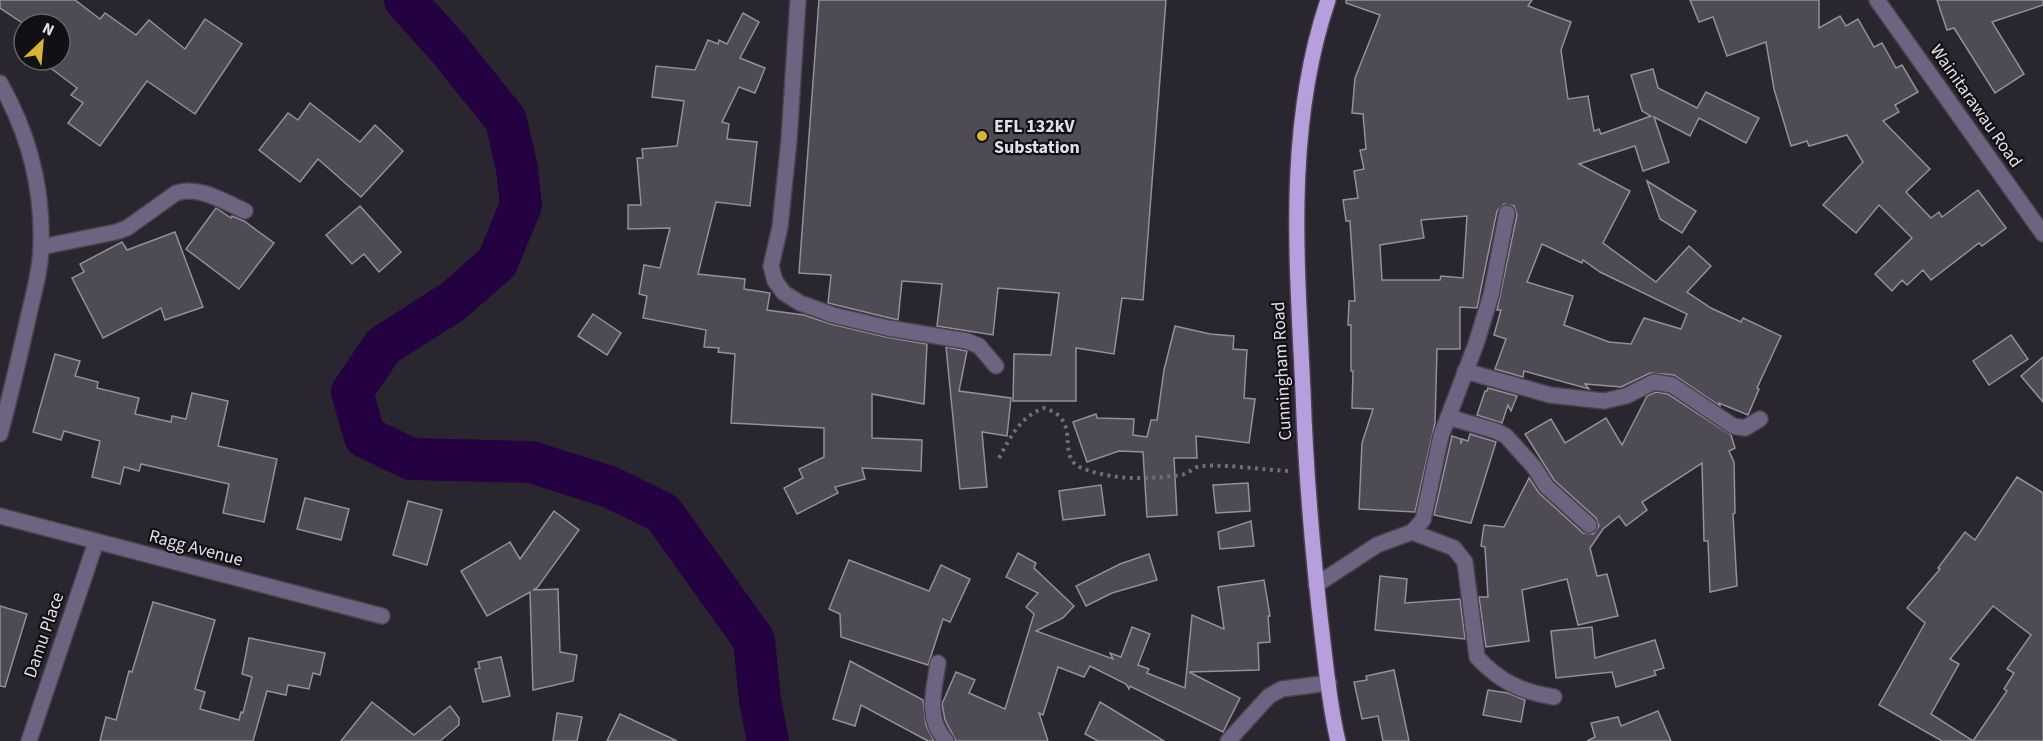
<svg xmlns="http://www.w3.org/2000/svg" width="2043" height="741" viewBox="0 0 2043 741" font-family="'Source Sans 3',sans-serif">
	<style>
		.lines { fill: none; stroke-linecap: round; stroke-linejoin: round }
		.river { stroke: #240141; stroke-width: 42 }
		.building { fill: #4e4b55; stroke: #938f9b; stroke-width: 1.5; fill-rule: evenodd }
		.minor-casing { stroke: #47444c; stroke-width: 18 }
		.major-casing { stroke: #47444c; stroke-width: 18 }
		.path { stroke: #716e75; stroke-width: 4; stroke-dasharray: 3 4.5; stroke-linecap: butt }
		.minor { stroke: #6f6382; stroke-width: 15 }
		.major { stroke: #b79edd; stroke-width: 15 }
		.poi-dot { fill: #d8b434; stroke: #111014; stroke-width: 2 }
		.labels { text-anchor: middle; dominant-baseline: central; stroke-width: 4.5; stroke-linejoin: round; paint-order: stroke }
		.street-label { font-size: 18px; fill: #e2e0e6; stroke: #111014 }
		.poi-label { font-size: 18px; font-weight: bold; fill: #e2e0e6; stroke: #111014; text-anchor: start }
	</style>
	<rect width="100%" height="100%" fill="#2a262f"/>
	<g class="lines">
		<polyline class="river" points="405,0 449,49 506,120 517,169 521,205 497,263 452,302 383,346 352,392 365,437 411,459 531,462 610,487 663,513 754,640 760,700 768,741"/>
	</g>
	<g class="building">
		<polygon points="0,0 75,0 100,19 105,13 136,35 149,20 185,49 205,19 242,44 195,114 147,81 100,146 68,123 83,103 71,95 77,88 40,60 60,60 60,24 24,24 0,8"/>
		<polygon points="819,0 1166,0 1143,300 1122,298 1114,354 1076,348 1076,401 1013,401 1014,354 1051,355 1059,293 998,288 993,335 937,326 942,284 902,281 898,320 828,303 831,275 799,273"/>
		<path d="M1346,0H1532L1528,6L1571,22L1561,50L1568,99L1588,96L1594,131L1599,129L1601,134L1651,116L1642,111L1631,75L1653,69L1658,88L1697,108L1706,92L1759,118L1746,143L1699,118L1690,136L1654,117L1669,162L1643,171L1635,146L1579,164L1630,191L1603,243L1656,282L1689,246L1711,266L1687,292L1711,308L1741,322L1743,318L1781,336L1757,388L1759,389L1748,415L1719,403L1720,406L1674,375L1650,373L1621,387L1585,384L1589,389L1524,371L1523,377L1495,369L1506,339L1494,335L1501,310H1497L1517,215L1514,206L1504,204L1497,211L1477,308L1460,307V349H1437L1435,423L1415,512L1359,509L1362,443L1373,409L1352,408L1353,371H1351V325H1348L1349,301H1355L1350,221H1346L1343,200L1358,198L1354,171L1364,169L1360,150L1366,149L1363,114L1352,113L1355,78L1380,15L1346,3ZM1467,216L1463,278L1441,276L1440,280H1382L1380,245L1424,238L1421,220ZM1542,244L1582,263L1583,260L1600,272L1687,314L1681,329L1644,318L1631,344L1609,342L1564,325L1573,296L1527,282Z"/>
		<polygon points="1690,0 1819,0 1819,28 1840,16 1846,26 1858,19 1874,47 1882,43 1896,68 1902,65 1918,92 1895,105 1899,112 1883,121 1930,169 1906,192 1931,218 1939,212 1942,217 1978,190 2006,228 1982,246 1979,243 1931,280 1923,270 1907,285 1902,280 1892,291 1875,274 1912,238 1879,205 1856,233 1823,205 1863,162 1847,135 1809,146 1807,141 1791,146 1774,89 1766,42 1727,56 1713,17 1699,22"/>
		<polygon points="1937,0 2043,0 2043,5 1992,22 2024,74 1995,93 1954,28 1947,30"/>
		<polygon points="743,13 759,22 740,58 765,68 755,93 739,87 722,122 729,124 727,139 757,142 750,206 716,202 698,274 745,279 744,289 770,293 767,310 804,315 831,324 886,337 927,344 924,404 872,394 872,438 922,440 921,471 862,468 865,479 835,487 838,493 797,514 784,488 803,478 799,469 824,457 824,428 731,423 735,354 718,352 719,348 704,347 706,330 643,318 647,296 639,294 644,265 660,268 670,228 628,229 628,205 641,205 637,158 643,158 642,149 677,146 684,101 652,97 656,66 695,70 708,40 718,44 719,40 727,44"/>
		<polygon points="310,103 360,142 375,125 403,151 361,197 318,159 300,182 259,150 288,113 298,120"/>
		<polygon points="1647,181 1696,211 1682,233 1660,219"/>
		<polygon points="360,206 401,252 379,272 364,254 352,264 326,235"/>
		<polygon points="216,208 231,218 232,216 244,221 274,243 239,289 186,249"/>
		<polygon points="175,232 203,307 165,320 161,308 103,338 72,278 84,272 80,264 122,242 127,250"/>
		<polygon points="593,314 621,333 607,355 578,336"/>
		<polygon points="1175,326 1210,334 1234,336 1233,349 1247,350 1244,398 1255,399 1249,443 1196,436 1197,458 1174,458 1177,515 1147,517 1143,452 1119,451 1087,462 1073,422 1096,414 1097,418 1134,419 1133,435 1147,437 1151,420 1157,420 1164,370"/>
		<polygon points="2011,335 2028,359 1989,385 1973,361"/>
		<polygon points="946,347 967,351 959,391 1011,398 1007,436 982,432 987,487 960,489"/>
		<polygon points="55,354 80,361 75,376 98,382 97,388 139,398 135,414 171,422 172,416 186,419 192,393 228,401 218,446 277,459 264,522 223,513 229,484 141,464 139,471 124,467 120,484 92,477 100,441 64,431 61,440 33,432"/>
		<polygon points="2043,357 2043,402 2021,376"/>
		<polygon points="1488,388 1517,396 1511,411 1508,405 1502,423 1477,415 1485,391 1487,391"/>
		<polygon points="1656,392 1668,394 1731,435 1735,448 1729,451 1734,462 1735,513 1733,514 1737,586 1710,592 1708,541 1704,541 1702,463 1642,502 1647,510 1626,526 1619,516 1603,529 1590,548 1597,576 1607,574 1618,616 1578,625 1567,579 1522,590 1529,641 1486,647 1479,597 1488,597 1485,547 1481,546 1484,525 1504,527 1529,478 1539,493 1583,533 1593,534 1599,526 1596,518 1554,480 1525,434 1551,419 1565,443 1606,418 1622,445 1647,396"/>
		<polygon points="1470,434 1496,442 1471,523 1434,515 1452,436 1461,439 1461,444 1462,439 1468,441"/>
		<path d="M2017,477L2043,493V741H1942L1879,705L1925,623L1907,608L1940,569L1938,568L1965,532L1975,540ZM1993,606L2031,635L2007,669L2014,673L2004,689L2007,691L1973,741L1931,714L1959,664L1950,659Z"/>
		<polygon points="1248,483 1250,511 1216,513 1213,485"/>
		<polygon points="1101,485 1105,515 1063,520 1059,491"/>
		<polygon points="305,498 349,509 341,540 297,529"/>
		<polygon points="408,501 442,510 427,565 393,555"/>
		<polygon points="554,511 579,530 537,588 533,590 558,589 560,652 577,655 573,681 533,690 530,592 487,616 461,571 510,542 520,559"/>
		<polygon points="1251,521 1254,546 1220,549 1218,532"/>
		<polygon points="1018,553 1036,563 1034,568 1074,606 1063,618 1036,631 1113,659 1110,653 1121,657 1132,627 1150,634 1138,665 1149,669 1147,673 1185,688 1192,615 1224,629 1218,587 1264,580 1270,616 1268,616 1270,642 1258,643 1259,670 1189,672 1240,698 1223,732 1130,686 1129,689 1126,684 1090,666 1084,677 1058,667 1043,715 1039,713 1048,741 956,741 945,720 942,704 956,672 975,680 969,693 1005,709 1034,614 1026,607 1038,593 1006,577"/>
		<polygon points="1149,554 1157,580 1112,593 1086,606 1076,586 1120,564"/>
		<polygon points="849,560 929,591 941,565 970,579 950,622 943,619 928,665 841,637 840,614 829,609"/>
		<polygon points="1380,576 1407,579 1405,603 1460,599 1465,639 1375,630"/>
		<polygon points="153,602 215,620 195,689 205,692 200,709 239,720 241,712 243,713 252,677 242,674 249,638 325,653 320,675 313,673 309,689 288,685 286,695 267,691 253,741 100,741 106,717 116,720 129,671 132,672"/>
		<polygon points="0,606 27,614 5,687 0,686"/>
		<polygon points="1592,627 1595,658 1655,640 1664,668 1654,671 1656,675 1616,687 1612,672 1556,678 1551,631"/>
		<polygon points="501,657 510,696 483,702 475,669 480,668 478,662"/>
		<polygon points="850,661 923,700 926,725 934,741 928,741 861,705 855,726 833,719"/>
		<polygon points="1394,670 1409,741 1383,741 1378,716 1362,719 1354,682 1367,680 1366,676"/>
		<polygon points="1488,690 1508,693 1525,700 1521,722 1483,715"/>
		<polygon points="372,702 414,735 450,706 459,718 459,725 440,741 341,741"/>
		<polygon points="1100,702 1164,741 1098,741 1085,734"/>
		<polygon points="1658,711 1671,741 1587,741 1595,737 1591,723 1618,717 1621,726"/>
		<polygon points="557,713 582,717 577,741 553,741"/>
		<polygon points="620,714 677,741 607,741"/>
	</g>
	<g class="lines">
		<defs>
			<g id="minor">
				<polyline points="798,0 789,140 780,227 771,266 775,281 784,293 800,303 833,315 888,328 967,341 979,346 996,366"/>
				<polyline points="1877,0 2043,234"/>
				<path d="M0,83C29,134 43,187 41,246C41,268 34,292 29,314C20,354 11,394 0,434"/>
				<path d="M41,247L116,232L127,228L176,193C199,185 224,202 245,211"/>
				<polyline points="1465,371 1550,395 1604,401 1626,396 1654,382 1672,385 1733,426 1745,428 1760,419"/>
				<polyline points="1448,417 1496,431 1506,436 1534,467 1546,486 1589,525"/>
				<polyline points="0,516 382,616"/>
				<path d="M1412,532L1454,548L1465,562L1477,657C1499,681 1521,692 1554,697"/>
				<polyline points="1316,585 1377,545 1412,532 1423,520 1441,436 1476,344 1491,295 1507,213"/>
				<path d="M938,663C934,691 925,718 946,741"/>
				<polyline points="29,741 96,542"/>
				<polyline points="1228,741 1269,696 1282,689 1329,683"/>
			</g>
			<path id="major" d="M1328,0C1285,127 1297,261 1303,392C1306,476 1313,559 1323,642C1327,675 1330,709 1338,741"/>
		</defs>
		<use href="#minor" class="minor-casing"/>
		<use href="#major" class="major-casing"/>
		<path class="path" d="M999,458C1011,436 1020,417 1044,408C1049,410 1056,412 1060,417C1075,433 1059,459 1082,468C1114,481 1148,479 1181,475C1189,474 1194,466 1202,466C1227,464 1263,470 1289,471"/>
		<use href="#minor" class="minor"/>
		<use href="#major" class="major"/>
	</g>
	<circle class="poi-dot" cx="982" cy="136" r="6"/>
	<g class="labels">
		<g class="street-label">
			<text transform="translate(1976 106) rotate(55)">Wainitarawau Road</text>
			<text transform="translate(1282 371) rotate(-93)">Cunningham Road</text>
			<text transform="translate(196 548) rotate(15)">Ragg Avenue</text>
			<text transform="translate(44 635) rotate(-71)">Damu Place</text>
		</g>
		<g class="poi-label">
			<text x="994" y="126">EFL 132kV<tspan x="994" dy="21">Substation</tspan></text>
		</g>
	</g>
	<g transform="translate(42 42) rotate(26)"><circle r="28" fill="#111014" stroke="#656368" stroke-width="1.5"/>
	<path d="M0-4.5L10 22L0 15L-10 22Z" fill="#d8b434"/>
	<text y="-9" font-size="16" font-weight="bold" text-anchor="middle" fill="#e2e0e6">N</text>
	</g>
</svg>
